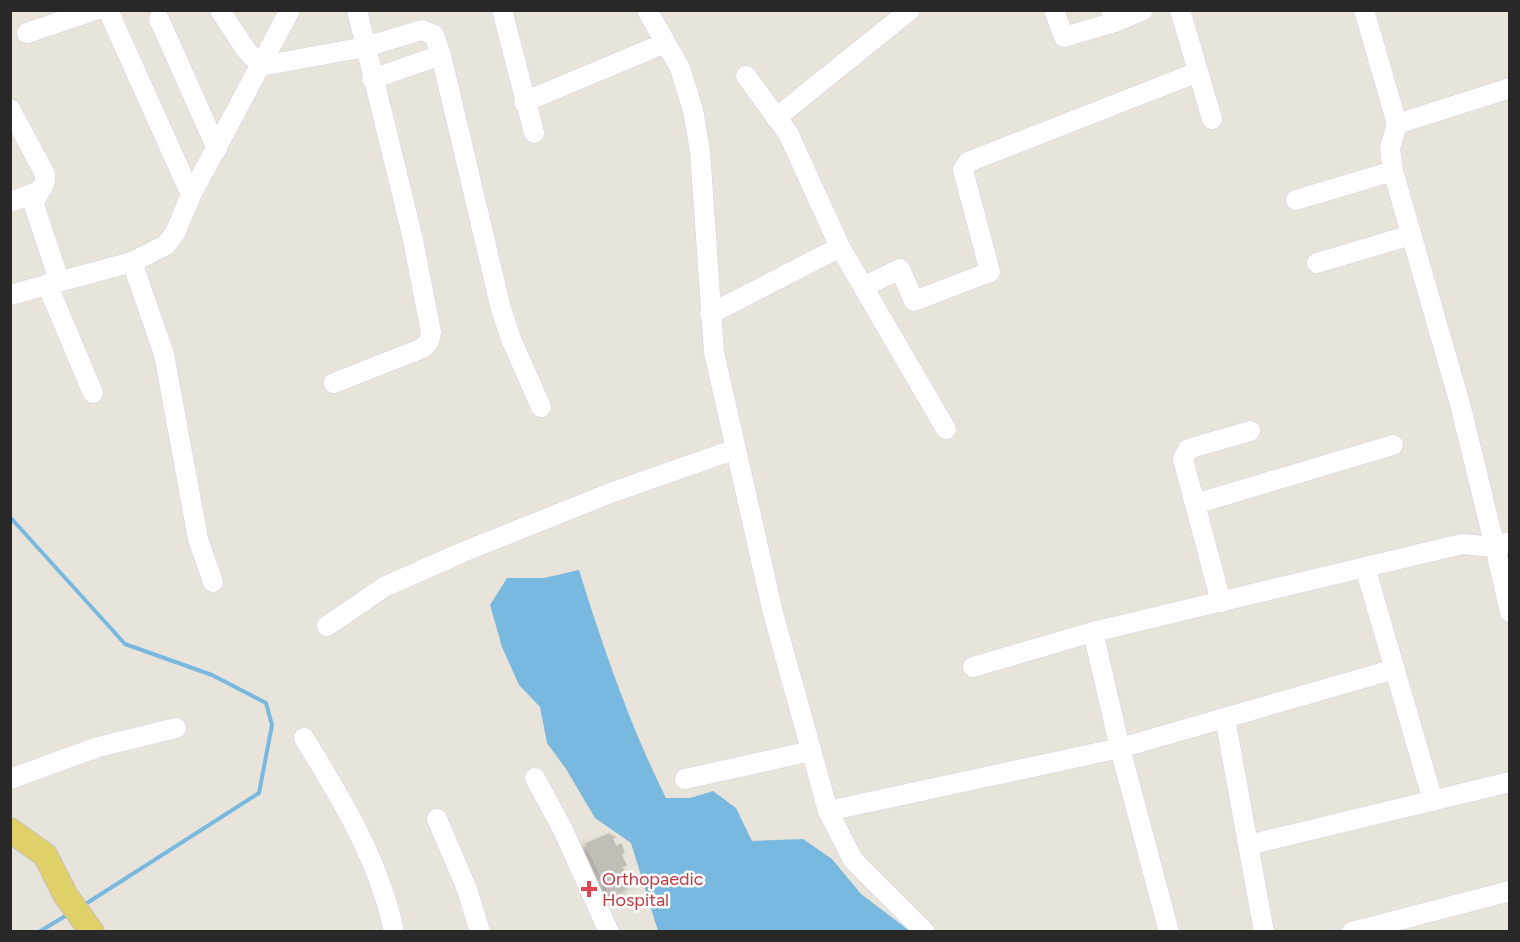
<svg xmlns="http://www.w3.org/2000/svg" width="1520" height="942" viewBox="0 0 1520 942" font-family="Figtree,sans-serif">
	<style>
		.water { fill: #7ab9df }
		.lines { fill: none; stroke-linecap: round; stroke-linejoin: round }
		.stream { stroke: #7ab9df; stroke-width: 4 }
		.building { fill: #c1beb8; stroke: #c4c0b5; stroke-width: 1.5; filter: url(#shadow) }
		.minor-casing { stroke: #d1d2df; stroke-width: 21 }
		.major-casing { stroke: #c3c3c3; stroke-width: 26 }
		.minor { stroke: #fff; stroke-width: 20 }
		.major { stroke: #dfd06a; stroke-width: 24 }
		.health-dot { fill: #e0444e; stroke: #fff; stroke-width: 2 }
		.labels { text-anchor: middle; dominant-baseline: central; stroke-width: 5; stroke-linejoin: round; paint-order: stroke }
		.health-label { font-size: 18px; fill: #be3a42; stroke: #fff; text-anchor: start }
	</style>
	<defs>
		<filter id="shadow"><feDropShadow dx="-4.5" dy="4.5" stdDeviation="3" flood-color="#0004"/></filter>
	</defs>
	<rect width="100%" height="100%" fill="#e9e4db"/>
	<path class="water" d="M579,570C603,647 630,726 666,798H690L713,791L736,808L752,841L803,839L832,859L861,894L910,931H658L631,843L595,818L566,769L547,743L540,707L519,685L502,647L490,605L507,578H544Z"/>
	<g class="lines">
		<g class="stream">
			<polyline points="10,517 125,644 212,675 266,703 272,725 259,793 84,905"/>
			<polyline points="39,932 70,913"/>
		</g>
	</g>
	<polygon class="building" points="609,834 615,837 612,838 616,847 621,844 624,852 621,854 626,865 621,867 633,883 610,894 586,844"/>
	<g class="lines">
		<defs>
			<g id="minor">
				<polyline points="108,10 191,195"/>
				<polyline points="220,10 246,50 261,66 365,47 422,30 434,35 441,55 501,309 511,339 541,407"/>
				<polyline points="502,10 534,133"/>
				<polyline points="647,10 680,68 693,110 700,151 714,352 773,613 828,811 853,860 925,932"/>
				<polyline points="1054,10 1064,37 1115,22"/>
				<polyline points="1111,10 1115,22 1143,10"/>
				<polyline points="1180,10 1212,119"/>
				<polyline points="1364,10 1397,124 1390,148 1393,171 1460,404 1495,547 1510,542"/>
				<polyline points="159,19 217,149"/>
				<polyline points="27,33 95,10"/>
				<polyline points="746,76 788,133 840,247 946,429"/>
				<polyline points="372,79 441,55"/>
				<polyline points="524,102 665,43"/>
				<path d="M10,109L45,174C47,187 36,193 34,205L59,280"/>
				<polyline points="776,118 910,10"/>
				<polyline points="1397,124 1510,88"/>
				<polyline points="1296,200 1393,171"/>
				<polyline points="10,202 40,191"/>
				<polyline points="132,262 164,354 198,539 213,582"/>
				<polyline points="1317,263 1411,235"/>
				<polyline points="47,284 93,393"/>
				<polyline points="865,286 900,269 914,301 990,272 963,170 968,162 1198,72"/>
				<polyline points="10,295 132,262 166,245 175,233 191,195 290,10"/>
				<polyline points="710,314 840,247"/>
				<polyline points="334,383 423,348 429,341 431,332 412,235 357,10"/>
				<polyline points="1195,504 1393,445"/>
				<polyline points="1365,567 1433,801"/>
				<polyline points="1221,602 1183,459 1188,449 1250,431"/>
				<polyline points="327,626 384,587 463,552 613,492 736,449"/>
				<polyline points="1093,632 1120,748 1169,932"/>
				<polyline points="973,667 1093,632 1462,544 1495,547 1510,612"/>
				<polyline points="1225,718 1264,932"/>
				<path d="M304,738C341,798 380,862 394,932"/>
				<polyline points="535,778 563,830 609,932"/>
				<polyline points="10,779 98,747 176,728"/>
				<polyline points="685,779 811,751"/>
				<polyline points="828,811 1120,748 1395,669"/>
				<polyline points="437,819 467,889 480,932"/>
				<polyline points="1248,845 1510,782"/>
				<polyline points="1352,932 1510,891"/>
			</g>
			<polyline id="major" points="10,830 45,855 66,896 92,932"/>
		</defs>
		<use href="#minor" class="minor-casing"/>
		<use href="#major" class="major-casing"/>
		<use href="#minor" class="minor"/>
		<use href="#major" class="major"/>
	</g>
	<path class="health-dot" d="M586 880h6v6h6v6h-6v6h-6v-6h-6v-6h6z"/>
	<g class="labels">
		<g class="health-label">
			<text x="602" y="879">Orthopaedic<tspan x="602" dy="21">Hospital</tspan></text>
		</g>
	</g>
	<rect width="1520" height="942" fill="none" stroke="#282828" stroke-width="24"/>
</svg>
